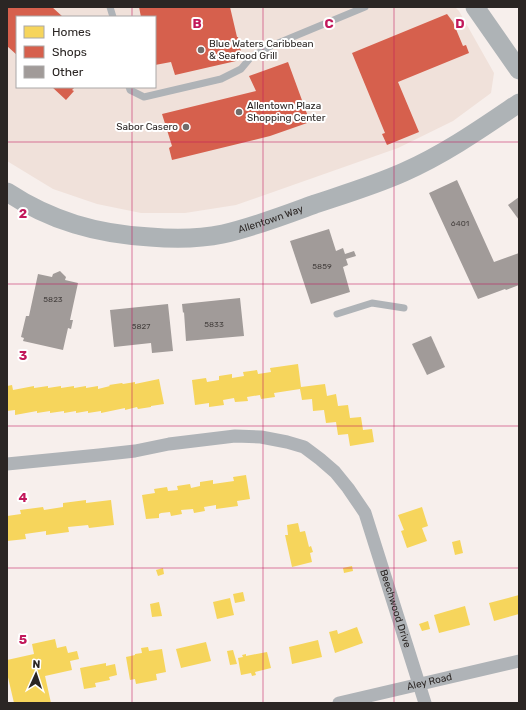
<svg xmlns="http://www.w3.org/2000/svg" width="526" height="710" viewBox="0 0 526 710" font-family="Rubik,sans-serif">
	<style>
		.built { fill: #f0e1da; fill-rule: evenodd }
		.homes { fill: #f6d55c }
		.shops { fill: #d6604d }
		.building { fill: #a19b99 }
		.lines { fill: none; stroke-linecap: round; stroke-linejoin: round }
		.lane { stroke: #afb3b7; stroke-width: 7 }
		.street { stroke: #afb3b7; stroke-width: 13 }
		.secondary { stroke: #aeb3b6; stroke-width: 19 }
		.grid { fill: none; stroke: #c2185b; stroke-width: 1; stroke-opacity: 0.55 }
		.poi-dot { fill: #726c6a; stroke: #fff; stroke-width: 1.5 }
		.labels { text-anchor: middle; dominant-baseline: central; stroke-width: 4; stroke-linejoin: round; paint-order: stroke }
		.number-label { font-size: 8px; fill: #484341 }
		.poi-label { font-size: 10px; fill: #2b2624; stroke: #fff; text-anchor: start }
		.street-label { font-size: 10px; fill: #2b2624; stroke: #fff }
		.grid-label { font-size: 13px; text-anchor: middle; font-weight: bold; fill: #c2185b; stroke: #fff; stroke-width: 4; stroke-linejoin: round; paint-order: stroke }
	</style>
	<rect width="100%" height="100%" fill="#f7efec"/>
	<path class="built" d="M7,7H455L459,11L494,73L491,93L453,121L398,148L236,205L185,213H141L97,204L53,189L7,161ZM17,17H155V87H17Z"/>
	<g class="homes">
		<polygon points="298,364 301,387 325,384 327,396 336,394 338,406 348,405 350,418 361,417 363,430 372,429 374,442 350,446 348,434 338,435 336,422 326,423 324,410 313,411 312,399 302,400 300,389 274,393 275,397 261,399 260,395 247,397 248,401 235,402 234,398 223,400 224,405 209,407 209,403 195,405 192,380 206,378 207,382 219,380 219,376 232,374 232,378 244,376 243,372 257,370 258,374 271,372 270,368"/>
		<polygon points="159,379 164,404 151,406 151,407 138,409 137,407 125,410 125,408 101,413 101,411 88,413 88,411 76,413 76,411 64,413 64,411 50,413 50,411 37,413 37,411 15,415 15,410 7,411 7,386 12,385 13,390 34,386 34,388 48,386 48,388 61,386 61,388 74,386 74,388 86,386 86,388 98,386 98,389 110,386 109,385 122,383 123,384 135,382 135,384"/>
		<polygon points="246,475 250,499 237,501 238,506 216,509 216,505 204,507 205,511 194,513 193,509 181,510 182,514 171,516 170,512 161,513 159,514 159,518 146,519 142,495 155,493 154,489 167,487 168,491 178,490 177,486 190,484 191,488 200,486 200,482 213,480 213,484 234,481 233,477"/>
		<polygon points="86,500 86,503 111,500 114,525 89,528 88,525 68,527 69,532 46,535 46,531 25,534 26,539 7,541 7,516 21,514 20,510 43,507 44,510 63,507 63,503"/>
		<polygon points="422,507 428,526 422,528 427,541 407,548 401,531 404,530 398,515"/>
		<polygon points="298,523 300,532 305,531 309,547 311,546 313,552 310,553 312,562 292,567 285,535 288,535 287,525"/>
		<polygon points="460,540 463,553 455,555 452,542"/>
		<polygon points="352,566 353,571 344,573 343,568"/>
		<polygon points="163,568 164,574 158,576 156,570"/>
		<polygon points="243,592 245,601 235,603 233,594"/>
		<polygon points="519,595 519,614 494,621 489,603"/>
		<polygon points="230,598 234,615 217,619 213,602"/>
		<polygon points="159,602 162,616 152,617 150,604"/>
		<polygon points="465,606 470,625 439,633 434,615"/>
		<polygon points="428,621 430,629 422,631 419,624"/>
		<polygon points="357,627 363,643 335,653 329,632 337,630 338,634"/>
		<polygon points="55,639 57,648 66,646 68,653 77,651 79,659 70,661 72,670 45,676 51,703 14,703 7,673 7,660 34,654 32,644"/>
		<polygon points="318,640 322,657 292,664 289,647"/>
		<polygon points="206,642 211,661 181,668 176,649"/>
		<polygon points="148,647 149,651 162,649 166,672 156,674 157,680 136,684 135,679 130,680 126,657 135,655 135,654 142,653 141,648"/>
		<polygon points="233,650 237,664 230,665 227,651"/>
		<polygon points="267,652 271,668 255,672 256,675 252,676 251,673 241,675 238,658 243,657 242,655 246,654 246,656"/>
		<polygon points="106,663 106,666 115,664 117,675 109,677 110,680 95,683 96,687 84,689 80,668"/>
	</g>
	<g class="shops">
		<polygon points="7,7 52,7 63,17 17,17 17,55 7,46"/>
		<polygon points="139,7 230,7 237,37 238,37 242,56 236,61 175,75 171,62 155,65 155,17 141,17"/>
		<polygon points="447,14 453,22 463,46 466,45 469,53 398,82 419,132 387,145 382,134 385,133 352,53"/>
		<polygon points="288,62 310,122 270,136 172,160 169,148 172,146 162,114 256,91 249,76"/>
		<polygon points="52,87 75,87 72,90 74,91 66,100"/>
	</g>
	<g class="building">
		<polygon points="457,180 494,262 519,253 519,285 506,290 505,289 478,299 429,193"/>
		<polygon points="519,197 519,220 508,205"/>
		<polygon points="329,229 336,251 343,248 345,254 354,251 356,256 346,259 348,265 343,267 350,292 311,304 290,241"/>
		<polygon points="60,271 66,277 65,280 78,283 70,320 73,320 71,329 68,328 63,350 23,341 24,338 21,337 26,316 29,316 38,274 52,277 53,274"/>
		<polygon points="240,298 244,336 186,341 184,312 183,313 182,304"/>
		<polygon points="168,304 173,351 152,353 151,343 114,347 110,310"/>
		<polygon points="431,336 445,367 427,375 412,344"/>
	</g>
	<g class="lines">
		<g class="lane">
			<polyline points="110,7 113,17"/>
			<polyline points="129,87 130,90 144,97 221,79 241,69 251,57 271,46 365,7"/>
			<polyline points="337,314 372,303 404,308"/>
		</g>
		<g class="street">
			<path id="s1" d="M7,464L99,455L135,451L169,444L235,436L261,437L287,442L304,447L320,459L335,472L348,488L365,513L425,703"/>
			<path id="s2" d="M339,703L519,661"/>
		</g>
		<g class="secondary">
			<polyline points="475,7 519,70"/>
			<path id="s3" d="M7,192C51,221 97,234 150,237C174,239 199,239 223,234C254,227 285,215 315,204C345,194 375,185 404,172C445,154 482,128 519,103"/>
		</g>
	</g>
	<path class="grid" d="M132,7V17M263,7V703M394,7V703M132,87V703M7,142H519M7,284H519M7,426H519M7,568H519"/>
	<g class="poi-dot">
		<circle cx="201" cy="50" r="4"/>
		<circle cx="239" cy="112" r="4"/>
		<circle cx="186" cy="127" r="4"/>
	</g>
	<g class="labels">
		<g class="number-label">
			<text x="460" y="223">6401</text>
			<text x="322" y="266">5859</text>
			<text x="53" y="299">5823</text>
			<text x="214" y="324">5833</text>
			<text x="141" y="326">5827</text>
		</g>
		<g class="poi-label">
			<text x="209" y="44">Blue Waters Caribbean<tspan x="209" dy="12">&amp; Seafood Grill</tspan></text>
			<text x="247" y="106">Allentown Plaza<tspan x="247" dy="12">Shopping Center</tspan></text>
			<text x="178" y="127" text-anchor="end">Sabor Casero</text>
		</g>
		<g class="street-label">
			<text stroke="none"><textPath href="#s3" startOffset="275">Allentown Way</textPath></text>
			<text stroke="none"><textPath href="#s1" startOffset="491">Beechwood Drive</textPath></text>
			<text stroke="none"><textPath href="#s2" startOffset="93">Aley Road</textPath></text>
		</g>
	</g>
	<g class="grid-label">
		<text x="197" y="28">B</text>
		<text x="329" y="28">C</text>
		<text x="460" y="28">D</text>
		<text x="23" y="218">2</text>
		<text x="23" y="360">3</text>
		<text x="23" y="502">4</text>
		<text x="23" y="644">5</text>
	</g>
	<rect width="526" height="710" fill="none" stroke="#2b2624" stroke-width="16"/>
	<rect x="16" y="16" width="140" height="72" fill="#ffffff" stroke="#aaa8a7"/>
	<rect x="24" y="26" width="20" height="12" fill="#f6d55c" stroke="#aaa8a7"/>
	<text x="52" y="36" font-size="12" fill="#2b2624">Homes</text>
	<rect x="24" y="46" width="20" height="12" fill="#d6604d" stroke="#aaa8a7"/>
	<text x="52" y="56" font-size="12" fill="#2b2624">Shops</text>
	<rect x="24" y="66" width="20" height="12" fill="#a19b99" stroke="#aaa8a7"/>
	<text x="52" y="76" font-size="12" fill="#2b2624">Other</text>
	<g transform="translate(36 674) rotate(3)" stroke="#ffffff" stroke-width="3" paint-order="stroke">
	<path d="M0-3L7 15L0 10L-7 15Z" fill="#2b2624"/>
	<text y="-6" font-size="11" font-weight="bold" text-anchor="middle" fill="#2b2624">N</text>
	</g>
</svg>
